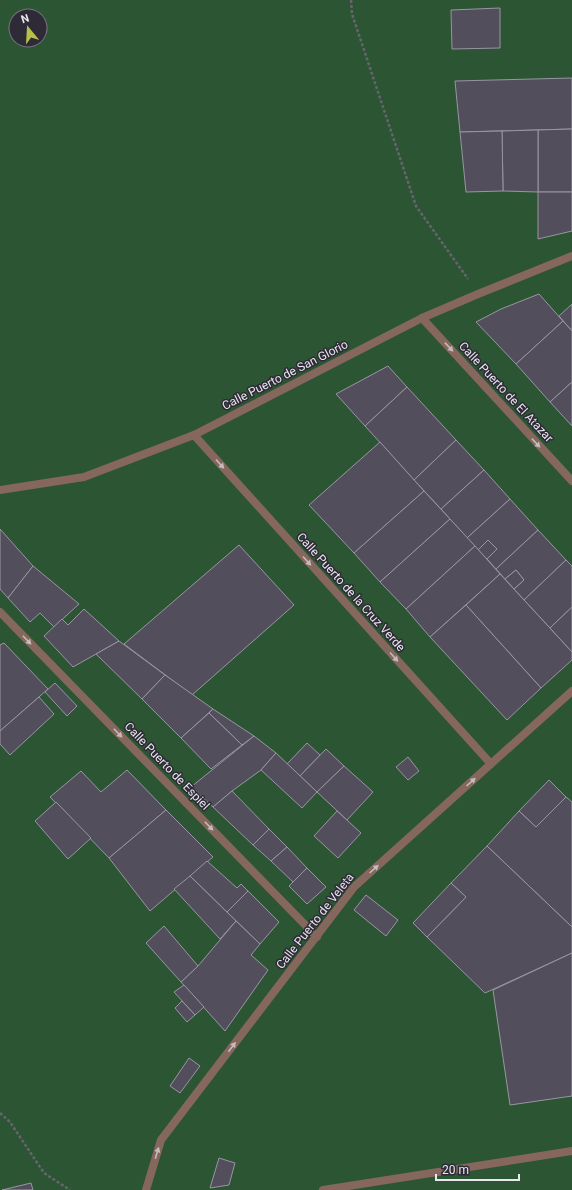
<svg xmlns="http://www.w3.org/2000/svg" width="572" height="1190" viewBox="0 0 572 1190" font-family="Roboto,sans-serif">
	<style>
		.green { fill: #2c5534; fill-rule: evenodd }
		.building { fill: #534e5c; stroke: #9995a4 }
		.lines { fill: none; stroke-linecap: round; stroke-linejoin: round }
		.path { stroke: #68646f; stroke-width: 2.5; stroke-dasharray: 3 2; stroke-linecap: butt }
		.minor { stroke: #85675e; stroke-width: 8 }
		.oneway { fill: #c5babc }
		.labels { text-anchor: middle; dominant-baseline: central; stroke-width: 3; stroke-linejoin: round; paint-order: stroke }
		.street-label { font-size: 12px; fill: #e8e6ee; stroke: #2e2a36 }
	</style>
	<rect width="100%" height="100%" fill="#2e2a36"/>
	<path class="green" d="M0,0H572V1190H0ZM16,16H40V40H16Z"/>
	<g class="building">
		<polygon points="500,8 500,48 452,49 451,10"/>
		<polygon points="572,78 572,129 460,132 455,81"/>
		<polygon points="572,129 572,192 538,192 538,130"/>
		<polygon points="538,130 538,192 503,191 502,131"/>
		<polygon points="502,131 503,191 466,192 460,132"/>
		<polygon points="538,192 572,192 572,231 538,239"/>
		<polygon points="539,294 563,321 516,364 476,322 501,309"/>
		<polygon points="572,304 572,331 559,316"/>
		<polygon points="563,321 572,331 572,382 550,402 516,364"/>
		<polygon points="388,366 407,387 365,426 336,394"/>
		<polygon points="572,382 572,426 550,402"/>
		<polygon points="407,387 456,440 414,480 365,426"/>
		<polygon points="456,440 484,470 441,509 414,480"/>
		<polygon points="380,442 424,491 354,553 309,505"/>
		<polygon points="484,470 510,499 467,538 441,509"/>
		<polygon points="424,491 450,519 380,582 354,553"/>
		<polygon points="510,499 538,530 496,569 487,559 497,549 488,540 478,550 467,538"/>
		<polygon points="450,519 475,546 406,609 380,582"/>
		<polygon points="0,529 33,566 8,598 0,589"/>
		<polygon points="538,530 566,560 524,600 514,589 524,580 516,570 505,579 496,569"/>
		<polygon points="488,540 497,549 487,559 478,550"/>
		<polygon points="239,545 294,605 192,695 124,644"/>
		<polygon points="475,546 500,574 430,637 406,609"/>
		<polygon points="566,560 572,566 572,607 550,628 524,600"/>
		<polygon points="33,566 79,604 54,627 40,613 30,622 8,598"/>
		<polygon points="516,570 524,580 514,589 505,579"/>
		<polygon points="500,574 572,652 572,660 541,688 466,605"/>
		<polygon points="466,605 541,688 507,720 430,637"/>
		<polygon points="572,607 572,652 550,628"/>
		<polygon points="84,609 119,641 73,667 44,636 62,619 68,625"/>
		<polygon points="119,641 165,675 142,699 96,654"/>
		<polygon points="4,643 48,689 0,731 0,645"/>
		<polygon points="165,675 213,709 181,738 142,699"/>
		<polygon points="55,683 77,706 67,716 45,692"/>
		<polygon points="39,697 54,714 10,755 0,744 0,731"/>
		<polygon points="213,709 254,736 242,745 209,713"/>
		<polygon points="209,713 242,745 211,769 181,738"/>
		<polygon points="254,736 276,753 261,770 232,791 213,807 191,787"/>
		<polygon points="307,743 320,755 300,776 287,764"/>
		<polygon points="326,749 344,766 317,792 300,776"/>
		<polygon points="276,753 317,792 302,808 261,770"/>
		<polygon points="408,757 419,771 408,780 396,767"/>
		<polygon points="344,766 373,792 347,820 317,792"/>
		<polygon points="127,770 166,810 109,858 50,797 81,771 101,792"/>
		<polygon points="549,780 566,797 536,827 519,811"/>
		<polygon points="232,791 269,829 253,845 213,807"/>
		<polygon points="566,797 572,802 572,927 487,846 519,811 536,827"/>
		<polygon points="56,802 91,838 68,859 35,821"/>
		<polygon points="166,810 213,857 150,911 109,858"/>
		<polygon points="337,811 361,833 338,858 314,836"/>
		<polygon points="269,829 287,847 271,861 253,845"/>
		<polygon points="487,846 572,927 572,953 485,993 427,937 466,897 451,883"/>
		<polygon points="287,847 307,868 293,882 271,861"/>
		<polygon points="207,861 237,888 241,884 248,891 227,912 190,876"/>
		<polygon points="307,868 326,887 307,904 289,886"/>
		<polygon points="190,876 236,921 220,939 174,889"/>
		<polygon points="451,883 466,897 427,937 413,923"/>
		<polygon points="248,891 279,922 260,944 227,912"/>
		<polygon points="366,895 398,920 386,936 354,910"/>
		<polygon points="236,921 260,944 251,955 268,970 225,1031 181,982 198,966"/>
		<polygon points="164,926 198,966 181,982 146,943"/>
		<polygon points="572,953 572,1096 510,1105 493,990"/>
		<polygon points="184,985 204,1007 195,1015 174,992"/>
		<polygon points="182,1001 195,1015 187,1022 175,1008"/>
		<polygon points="189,1058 200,1066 180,1093 170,1086"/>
		<polygon points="219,1158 235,1163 229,1185 210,1188"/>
		<polygon points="31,1183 33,1190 2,1190"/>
	</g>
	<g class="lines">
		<g class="path">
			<polyline points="351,0 352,14 416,206 468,279"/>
			<polyline points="0,1113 10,1122 44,1173 70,1190"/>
		</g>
		<g class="minor">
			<polyline points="422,318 572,481"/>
			<polyline points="194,435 491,764"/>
			<polyline points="0,490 84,477 194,435 422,318 478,294 572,256"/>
			<polyline points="0,612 317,937"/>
			<polyline points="146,1190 161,1140 354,887 572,691"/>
			<polyline points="323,1190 572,1151"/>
		</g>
	</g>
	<defs><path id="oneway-solid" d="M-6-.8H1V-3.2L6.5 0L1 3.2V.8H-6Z"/></defs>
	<g class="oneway">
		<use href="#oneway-solid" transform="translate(449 347) rotate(47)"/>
		<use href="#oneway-solid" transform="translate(536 443) rotate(47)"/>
		<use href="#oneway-solid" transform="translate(220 464) rotate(48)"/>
		<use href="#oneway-solid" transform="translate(307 561) rotate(48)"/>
		<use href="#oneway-solid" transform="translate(27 640) rotate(46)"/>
		<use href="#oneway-solid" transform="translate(394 657) rotate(48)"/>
		<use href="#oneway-solid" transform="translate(118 733) rotate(46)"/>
		<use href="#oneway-solid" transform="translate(471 782) rotate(-42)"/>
		<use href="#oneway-solid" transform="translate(209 826) rotate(46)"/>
		<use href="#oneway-solid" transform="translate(374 869) rotate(-42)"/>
		<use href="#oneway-solid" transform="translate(232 1047) rotate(-53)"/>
		<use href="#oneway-solid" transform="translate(157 1153) rotate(-73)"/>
	</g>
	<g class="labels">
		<g class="street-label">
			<text transform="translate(285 375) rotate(-27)">Calle Puerto de San Glorio</text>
			<text transform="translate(506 392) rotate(47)">Calle Puerto de El Atazar</text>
			<text transform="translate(351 592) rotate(48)">Calle Puerto de la Cruz Verde</text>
			<text transform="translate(167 766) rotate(46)">Calle Puerto de Espiel</text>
			<text transform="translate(315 921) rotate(-52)">Calle Puerto de Veleta</text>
		</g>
	</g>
	<g transform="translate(28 28) rotate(342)"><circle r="19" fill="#2e2a36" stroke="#787580"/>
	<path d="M0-3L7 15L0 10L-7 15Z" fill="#b7c148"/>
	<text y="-6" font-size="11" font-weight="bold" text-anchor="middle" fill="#e8e6ee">N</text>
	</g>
	<path d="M436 1174v6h83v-6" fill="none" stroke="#e8e6ee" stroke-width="2"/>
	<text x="442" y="1174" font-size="12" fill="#e8e6ee" stroke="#2e2a36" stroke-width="3" paint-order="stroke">20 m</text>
</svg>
